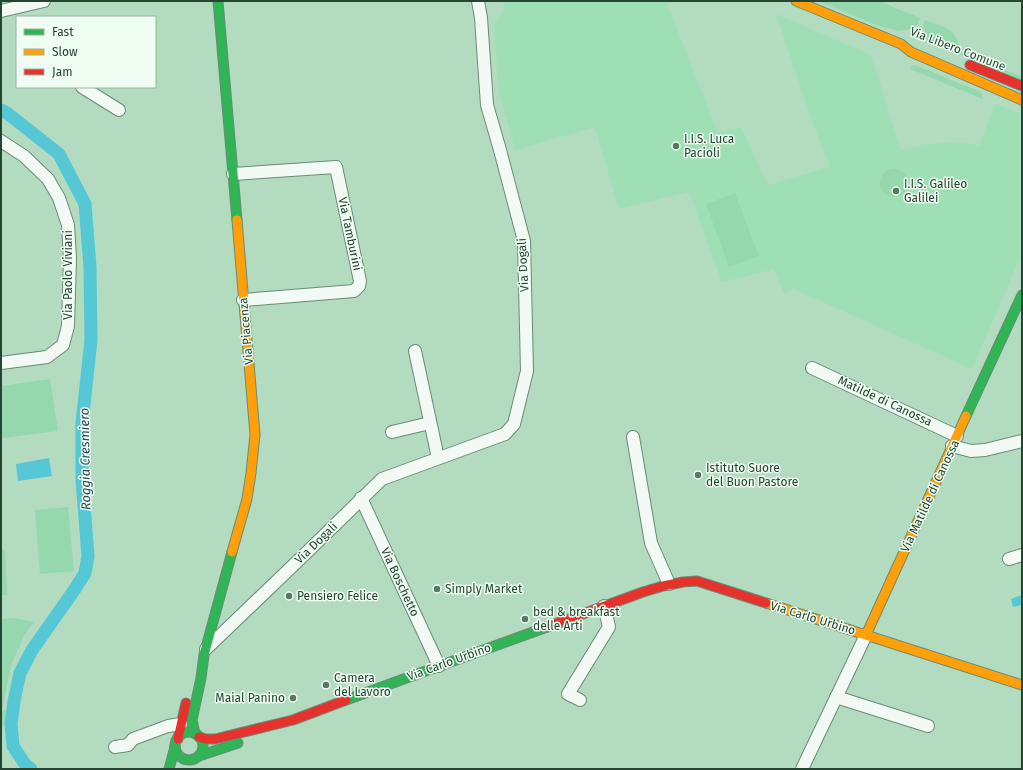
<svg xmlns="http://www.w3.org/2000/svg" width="1023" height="770" viewBox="0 0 1023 770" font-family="'Fira Sans',sans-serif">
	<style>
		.built { fill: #9fdfb5 }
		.green { fill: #96d8ae }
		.water { fill: #56c7d4 }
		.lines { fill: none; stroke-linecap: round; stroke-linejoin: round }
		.canal { stroke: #56c7d4; stroke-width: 13 }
		.street-casing { stroke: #6a8b77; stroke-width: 14 }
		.fast-casing { stroke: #6a8b77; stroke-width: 11 }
		.slow-casing { stroke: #6a8b77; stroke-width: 11 }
		.jam-casing { stroke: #6a8b77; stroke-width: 11 }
		.street { stroke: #f3faf6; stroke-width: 12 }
		.fast { stroke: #30b455; stroke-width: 9 }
		.slow { stroke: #ff9f0a; stroke-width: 9 }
		.jam { stroke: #e5322d; stroke-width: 9 }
		.poi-dot { fill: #567963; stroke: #effdf3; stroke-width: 1.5 }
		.labels { text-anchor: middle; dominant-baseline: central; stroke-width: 3; stroke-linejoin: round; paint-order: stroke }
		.street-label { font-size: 12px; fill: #254431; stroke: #effdf3 }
		.poi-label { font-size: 12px; fill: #254431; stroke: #effdf3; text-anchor: start }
		.water-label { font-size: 13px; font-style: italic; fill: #2c484f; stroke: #effdf3 }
	</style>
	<rect width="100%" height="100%" fill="#b2dbc0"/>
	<polygon class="built" points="503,1 666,1 718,133 741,127 768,185 830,167 815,129 776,14 871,55 901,150 932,144 962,142 979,146 995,104 1022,114 1022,253 972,369 794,289 784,293 774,269 722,282 689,192 619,209 595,127 515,150 499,91 494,26 497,19 505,9"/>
	<g class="green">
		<polygon points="818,1 879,1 920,18 918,24 911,29 898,31 874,24"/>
		<path d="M925,20C949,29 954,27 963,53L1022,77V80L927,41V39L923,25Z"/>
		<polygon points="915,65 981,92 983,99 910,69 911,66"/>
		<circle cx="894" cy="183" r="14"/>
		<polygon points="735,193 759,256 729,267 706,204"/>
		<polygon points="50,379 58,431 2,438 1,430 1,386"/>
		<polygon points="68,507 74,571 40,574 35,510"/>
		<polygon points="1,550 5,550 7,595 1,595"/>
		<polygon points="13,618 34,622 24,636 11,666 2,710 6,711 5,720 1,734 1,619"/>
	</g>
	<g class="water">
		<polygon points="49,458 52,476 18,481 16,464"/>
		<polygon points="1022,595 1022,605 1013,607 1011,599"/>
	</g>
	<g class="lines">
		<polyline class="canal" points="1,110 7,113 59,154 85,204 90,267 91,340 82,423 82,480 88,556 85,573 75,589 32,650 20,673 14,701 11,724 13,746 25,764 31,769"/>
		<defs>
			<g id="street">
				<polyline points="1,11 44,1"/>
				<polyline points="82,87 119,110"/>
				<polyline points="1,141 24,156 48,179 59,198 68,225 70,258 68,326 63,345 47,357 1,363"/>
				<polyline points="233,174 336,167 360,281 359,286 354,291 243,300"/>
				<polyline points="415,351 438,458"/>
				<polyline points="812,368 957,436"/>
				<polyline points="392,432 430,423"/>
				<polyline points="633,437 651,543 669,584"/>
				<polyline points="952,446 971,451 985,450 1022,441"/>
				<polyline points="361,498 439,666"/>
				<polyline points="1009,559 1022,555"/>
				<polyline points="206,649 304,555 382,479 505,434 514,424 527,371 524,241 500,150 487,105 481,18 478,1"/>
				<polyline points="836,697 928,726"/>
				<polyline points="580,700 568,694 609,627 604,606"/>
				<polyline points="115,747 128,745 133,739 168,726 181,724"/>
				<polyline points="802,769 866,635"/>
			</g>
			<g id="fast">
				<polyline points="218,1 237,220"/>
				<polyline points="966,416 1022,295"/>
				<polyline points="346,700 547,627"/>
				<circle cx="189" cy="746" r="14"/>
				<polyline points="195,734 192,720 201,678 204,655 232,552"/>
				<polyline points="199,756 238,743"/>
				<polyline points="169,769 175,747"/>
			</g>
			<g id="slow">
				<polyline points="796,1 901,44 911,52 1022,100"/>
				<polyline points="232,552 247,499 251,473 255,435 237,220"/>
				<polyline points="766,603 1022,685"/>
				<polyline points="866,635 966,416"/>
			</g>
			<g id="jam">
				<polyline points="970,65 1022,86"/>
				<polyline points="547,627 643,592 663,586 683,582 697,581 766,603"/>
				<polyline points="199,737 206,739 215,739 293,720 346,700"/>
				<polyline points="178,739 186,703"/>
			</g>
		</defs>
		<use href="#street" class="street-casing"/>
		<use href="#fast" class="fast-casing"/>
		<use href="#slow" class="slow-casing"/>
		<use href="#jam" class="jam-casing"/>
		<use href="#street" class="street"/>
		<use href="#fast" class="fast"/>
		<use href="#slow" class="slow"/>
		<use href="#jam" class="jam"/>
	</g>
	<g class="poi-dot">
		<circle cx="676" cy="146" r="4"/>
		<circle cx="896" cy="191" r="4"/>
		<circle cx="698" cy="475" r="4"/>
		<circle cx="437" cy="589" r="4"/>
		<circle cx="289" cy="596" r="4"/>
		<circle cx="525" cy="619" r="4"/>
		<circle cx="326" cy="685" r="4"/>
		<circle cx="293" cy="698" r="4"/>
	</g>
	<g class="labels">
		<g class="street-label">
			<text transform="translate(958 49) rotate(21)">Via Libero Comune</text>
			<text transform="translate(350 234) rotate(78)">Via Tamburini</text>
			<text transform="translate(523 265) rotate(-93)">Via Dogali</text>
			<text transform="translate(68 275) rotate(-90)">Via Paolo Viviani</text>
			<text transform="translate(246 331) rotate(-95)">Via Piacenza</text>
			<text transform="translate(885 401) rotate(25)">Matilde di Canossa</text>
			<text transform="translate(930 496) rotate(-65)">Via Matilde di Canossa</text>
			<text transform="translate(316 543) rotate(-44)">Via Dogali</text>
			<text transform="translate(400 582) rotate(65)">Via Boschetto</text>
			<text transform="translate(813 618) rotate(17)">Via Carlo Urbino</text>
			<text transform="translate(449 662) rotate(-20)">Via Carlo Urbino</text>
		</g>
		<g class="poi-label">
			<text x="684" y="139">I.I.S. Luca<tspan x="684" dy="14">Pacioli</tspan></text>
			<text x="904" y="184">I.I.S. Galileo<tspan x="904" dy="14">Galilei</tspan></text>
			<text x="706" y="468">Istituto Suore<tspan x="706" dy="14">del Buon Pastore</tspan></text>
			<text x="445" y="589">Simply Market</text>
			<text x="297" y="596">Pensiero Felice</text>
			<text x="533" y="612">bed &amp; breakfast<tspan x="533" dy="14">delle Arti</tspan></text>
			<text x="334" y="678">Camera<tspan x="334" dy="14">del Lavoro</tspan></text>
			<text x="285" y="698" text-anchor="end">Maial Panino</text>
		</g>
		<g class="water-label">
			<text transform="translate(85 459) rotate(-91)">Roggia Cresmiero</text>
		</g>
	</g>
	<rect width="1023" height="770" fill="none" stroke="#254431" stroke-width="4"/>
	<rect x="16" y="16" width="140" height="72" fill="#effdf3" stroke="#9eb3a5"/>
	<rect x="24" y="29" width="20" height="6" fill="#30b455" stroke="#9eb3a5"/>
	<text x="52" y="36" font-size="12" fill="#254431">Fast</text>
	<rect x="24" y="49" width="20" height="6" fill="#ff9f0a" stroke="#9eb3a5"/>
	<text x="52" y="56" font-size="12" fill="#254431">Slow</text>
	<rect x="24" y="69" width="20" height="6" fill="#e5322d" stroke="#9eb3a5"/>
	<text x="52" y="76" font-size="12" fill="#254431">Jam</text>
</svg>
